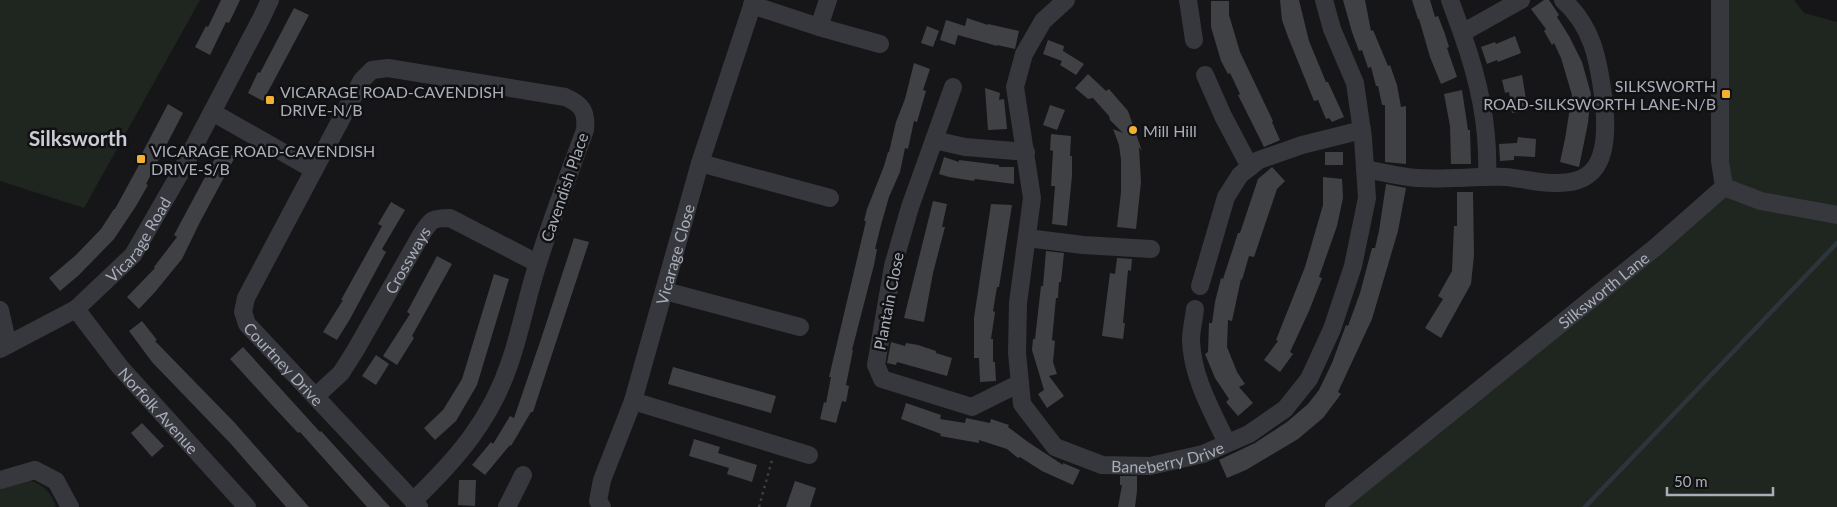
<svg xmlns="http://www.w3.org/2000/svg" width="1837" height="507" viewBox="0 0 1837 507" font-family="Lato,sans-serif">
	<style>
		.green { fill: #1e261f }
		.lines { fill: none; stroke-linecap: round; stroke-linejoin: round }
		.stream { stroke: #2c353c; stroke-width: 4.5 }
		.building { fill: #404145 }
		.path { stroke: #3d3f44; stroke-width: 2.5; stroke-dasharray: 2.5 4; stroke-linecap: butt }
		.minor { stroke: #37383d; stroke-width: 18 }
		.poi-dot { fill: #f2b134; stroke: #111113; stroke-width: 2 }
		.labels { text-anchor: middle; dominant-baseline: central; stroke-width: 5; stroke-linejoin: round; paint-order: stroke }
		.poi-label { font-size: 16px; fill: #a8adb8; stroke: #111113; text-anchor: start }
		.street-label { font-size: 16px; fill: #a8adb8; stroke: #111113 }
		.district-label { font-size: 21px; font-weight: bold; fill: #c9ccd4; stroke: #111113 }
	</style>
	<rect width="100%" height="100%" fill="#161618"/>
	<g class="green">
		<polygon points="0,0 200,0 84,208 0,181"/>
		<polygon points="1720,0 1794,0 1804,13 1837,22 1837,507 1334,507 1724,187"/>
		<path d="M29,480C44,485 51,492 56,507H0V488Z"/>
	</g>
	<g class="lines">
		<polyline class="stream" points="1585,507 1837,243"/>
	</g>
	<g class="building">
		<polygon points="221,0 240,0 229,23 226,22 210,55 195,47 206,26 208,27"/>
		<polygon points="1280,0 1299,0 1309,41 1326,82 1328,82 1344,117 1332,122 1329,118 1326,119 1318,100 1314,101 1288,37 1282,20"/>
		<polygon points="1343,0 1365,0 1371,31 1373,30 1388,66 1390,65 1397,85 1401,107 1406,106 1406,164 1385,162 1385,105 1382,105 1378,86 1376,86 1371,67 1368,68 1362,50 1359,51 1352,32"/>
		<polygon points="1412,0 1430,0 1435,17 1438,16 1445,34 1449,47 1447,48 1457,77 1441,84 1430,57 1419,19 1418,19"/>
		<polygon points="1544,0 1549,0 1559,15 1557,17 1569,36 1582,62 1591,94 1588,123 1579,167 1560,162 1565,139 1572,95 1561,58 1554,43 1552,45 1544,31 1546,29 1531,9"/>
		<polygon points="1211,1 1229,1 1229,15 1240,52 1273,121 1272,122 1280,140 1264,147 1238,95 1240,94 1230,73 1228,74 1221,61 1211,27"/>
		<polygon points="294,8 309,15 263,101 248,93 258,72 260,73"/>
		<polygon points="967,18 988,25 988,24 1019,31 1015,49 997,45 997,46 958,35 955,45 940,40 946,20 965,26"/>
		<polygon points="927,26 939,31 933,47 921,43"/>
		<polygon points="1515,36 1521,53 1498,62 1497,60 1487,64 1481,47 1495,42 1496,44"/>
		<polygon points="1048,40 1064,46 1063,51 1084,64 1076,75 1060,65 1062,61 1043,54"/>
		<polygon points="914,63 930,69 923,90 926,91 917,122 914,121 908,149 905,148 900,172 889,197 881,225 875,249 877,249 874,265 852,350 853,350 846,385 849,386 846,402 842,401 836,423 820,419 824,402 826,403 831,377 829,377 866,221 864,221 867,209 884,166 888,152 889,152 896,122 905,99"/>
		<polygon points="1088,74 1106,91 1109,89 1128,111 1142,151 1139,147 1141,182 1136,229 1117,227 1121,192 1121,160 1119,145 1113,129 1123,133 1110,120 1109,116 1093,98 1088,99 1075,88"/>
		<polygon points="1522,75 1528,111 1512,113 1509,92 1505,93 1502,80"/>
		<polygon points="985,88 1000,93 999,100 1004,99 1007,129 988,130"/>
		<polygon points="1462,90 1468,130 1470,130 1471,164 1451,164 1450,126 1444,94"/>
		<polygon points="168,104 183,113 146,184 148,185 136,206 114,239 79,275 60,291 49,278 76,255 101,229 114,209 115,209 139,165 137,163"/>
		<polygon points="1050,105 1065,110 1057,130 1043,125"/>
		<polygon points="1051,134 1071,136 1070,156 1072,156 1072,176 1067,226 1052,224 1055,186 1051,186 1053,151 1050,150"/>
		<polygon points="1518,137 1536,139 1535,157 1514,156 1514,160 1500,161 1499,144 1517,143"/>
		<polygon points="220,149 235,157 200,222 182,259 155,292 139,309 127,297 155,268 154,267 177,237 174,235"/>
		<rect x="1325" y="152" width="18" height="13"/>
		<polygon points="944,157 959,162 959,160 999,165 999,167 1014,167 1014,184 975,179 974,181 949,177 939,174"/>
		<polygon points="1272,167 1285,181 1277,189 1254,257 1249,256 1242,280 1241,279 1232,321 1228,320 1227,347 1237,372 1245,384 1239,387 1253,403 1238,416 1226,402 1229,399 1215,378 1205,354 1208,352 1209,323 1212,323 1215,302 1221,278 1223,279 1238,233 1240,233 1258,179"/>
		<polygon points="1323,177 1342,179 1343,198 1337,226 1319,277 1322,278 1309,311 1290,352 1293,354 1280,372 1264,360 1278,341 1276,340 1305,267 1323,205"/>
		<polygon points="1386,184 1406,188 1398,231 1372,319 1338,392 1341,394 1323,418 1298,439 1246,470 1227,478 1219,460 1255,443 1287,422 1308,404 1319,390 1332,363 1346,325 1348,326 1360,293 1372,248 1375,248 1379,231"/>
		<polygon points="1457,192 1473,192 1474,255 1471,284 1441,338 1425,328 1443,299 1438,296 1452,271 1454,226 1457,226"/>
		<polygon points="933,201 947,204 942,227 945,227 933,273 924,322 904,318"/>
		<polygon points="391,202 405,210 382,249 386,252 350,319 337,340 323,332 343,300 341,300 382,226 378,224"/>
		<polygon points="991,204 1012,205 999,287 997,287 993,311 995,312 991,339 993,339 993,362 995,362 996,381 980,382 979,358 974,358 974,318"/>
		<polygon points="574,238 589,242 533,412 531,412 511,446 510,445 485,475 472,465 491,442 493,444 510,416 514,418 542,336"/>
		<polygon points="1046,251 1064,253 1061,282 1059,282 1058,298 1056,298 1052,340 1055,341 1053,362 1057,374 1049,376 1064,396 1047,408 1038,394 1044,390 1032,350 1033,339 1035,339 1041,286 1043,286"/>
		<polygon points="437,256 452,264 412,336 414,338 397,365 383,356 410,314 407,312"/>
		<polygon points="1117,258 1132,259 1131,271 1128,270 1123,323 1125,323 1123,339 1102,336 1110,273 1115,274"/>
		<polygon points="494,274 509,279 477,385 456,421 435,440 424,428 443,410 462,379"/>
		<polygon points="142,321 157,340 155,341 234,422 309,507 286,507 231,444 152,362 129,331"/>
		<polygon points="891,342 905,346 906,343 918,345 936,351 936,353 952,358 947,376 897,362 896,365 887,363"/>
		<polygon points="243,347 320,432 321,431 390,507 367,507 300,432 298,433 271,404 230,359"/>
		<polygon points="376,355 389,364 376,385 362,376"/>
		<polygon points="673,367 776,396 771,413 668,384"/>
		<polygon points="906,403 941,415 940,419 965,423 966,418 990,423 991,419 1009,425 1008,427 1028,442 1063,465 1063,463 1080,470 1073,485 1042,471 1020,457 1018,458 1007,449 979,440 979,443 940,436 941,434 901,419"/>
		<polygon points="142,423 164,446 152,457 131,433"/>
		<polygon points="694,439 720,447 718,453 757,465 752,482 727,474 729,468 689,456"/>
		<polygon points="1120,476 1137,476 1137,491 1135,507 1118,507 1122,485 1120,485"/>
		<polygon points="459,480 476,480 475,506 458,505"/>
		<polygon points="795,481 816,488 810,507 786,507"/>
	</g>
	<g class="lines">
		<polyline class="path" points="759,507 772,460"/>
		<g class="minor">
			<path id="s1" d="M1066,0L1043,21L1024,54L1015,87L1032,198L1018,303L1017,353L1022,404L1055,447L1102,465L1150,466L1203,454L1249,434L1285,409L1309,379L1332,329L1353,266L1367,198L1363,138L1355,83L1332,29L1324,0"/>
			<polyline points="1188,0 1194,40"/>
			<polyline points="1450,0 1462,33"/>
			<polyline points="752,5 819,27 880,44"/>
			<polyline points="819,27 828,0"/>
			<polyline points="1205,75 1223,116 1250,167"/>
			<polyline points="953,87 910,207 893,266 876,365 882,379 972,407 1020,383"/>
			<path d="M212,112L314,170L362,80L372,70L388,68L565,97C582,104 587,112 585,130C569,174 552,218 538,263C527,296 521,330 510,362C491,420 456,460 413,501"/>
			<polyline points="934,140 965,147 1026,152"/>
			<polyline points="700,163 830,198"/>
			<path d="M1365,169C1382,172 1400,177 1417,178C1446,180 1476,176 1505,177C1522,178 1540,184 1557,183C1568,183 1581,181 1589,174C1609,159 1606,117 1603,95C1598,58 1592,26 1563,0"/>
			<path id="s2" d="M314,170L246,298L243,312L247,324L419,507"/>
			<path d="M1487,177C1489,126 1479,81 1462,33L1521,0"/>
			<polyline points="1724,187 1761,201 1837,215"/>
			<polyline points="1027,238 1083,245 1151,249"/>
			<polyline points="1200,286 1226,197 1240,175 1259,160 1302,145 1362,130"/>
			<polyline points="665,291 800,327"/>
			<path id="s3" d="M76,309L120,367L247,507"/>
			<path d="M1195,309C1194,319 1191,330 1191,340C1192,377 1212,411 1227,443"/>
			<polyline points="0,310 8,345"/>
			<path id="s4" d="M0,349L76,309L133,255L179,175L261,19L270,0"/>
			<path id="s5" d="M316,396L341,373L355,351L421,235C431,220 431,218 450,218L537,263"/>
			<polyline points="633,401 809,455"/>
			<polyline points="0,480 35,470 56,481 70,507"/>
			<polyline points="507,507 523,475"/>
			<path id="s6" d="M602,507L598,501L602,480L633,401L700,163L754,0"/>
			<path id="s7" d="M1334,507L1657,246L1724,187L1720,161V0"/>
		</g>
	</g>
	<g class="poi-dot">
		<rect x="1721" y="89" width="10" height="10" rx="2.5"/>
		<rect x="265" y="95" width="10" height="10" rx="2.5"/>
		<circle cx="1133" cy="130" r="5"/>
		<rect x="136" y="154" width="10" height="10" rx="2.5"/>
	</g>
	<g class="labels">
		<g class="poi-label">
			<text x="1716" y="85" text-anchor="end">SILKSWORTH<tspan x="1716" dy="18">ROAD-SILKSWORTH LANE-N/B</tspan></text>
			<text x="280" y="91">VICARAGE ROAD-CAVENDISH<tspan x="280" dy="18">DRIVE-N/B</tspan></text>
			<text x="1143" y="130">Mill Hill</text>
			<text x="151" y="150">VICARAGE ROAD-CAVENDISH<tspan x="151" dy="18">DRIVE-S/B</tspan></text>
		</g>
		<g class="street-label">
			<text transform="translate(564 187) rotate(-71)">Cavendish Place</text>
			<text stroke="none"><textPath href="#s4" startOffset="180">Vicarage Road</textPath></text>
			<text stroke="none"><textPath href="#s6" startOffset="266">Vicarage Close</textPath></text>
			<text stroke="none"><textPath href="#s5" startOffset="165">Crossways</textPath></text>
			<text stroke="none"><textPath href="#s7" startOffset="346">Silksworth Lane</textPath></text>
			<text transform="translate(888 301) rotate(-79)">Plantain Close</text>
			<text stroke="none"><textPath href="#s2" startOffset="226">Courtney Drive</textPath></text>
			<text stroke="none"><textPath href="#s3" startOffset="131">Norfolk Avenue</textPath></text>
			<text stroke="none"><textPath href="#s1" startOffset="594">Baneberry Drive</textPath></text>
		</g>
		<g class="district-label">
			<text x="78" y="137">Silksworth</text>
		</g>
	</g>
	<path d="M1667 487v8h106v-8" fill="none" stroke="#a8adb8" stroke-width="2.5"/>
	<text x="1674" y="487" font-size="15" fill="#a8adb8" stroke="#111113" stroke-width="4" paint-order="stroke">50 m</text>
</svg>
